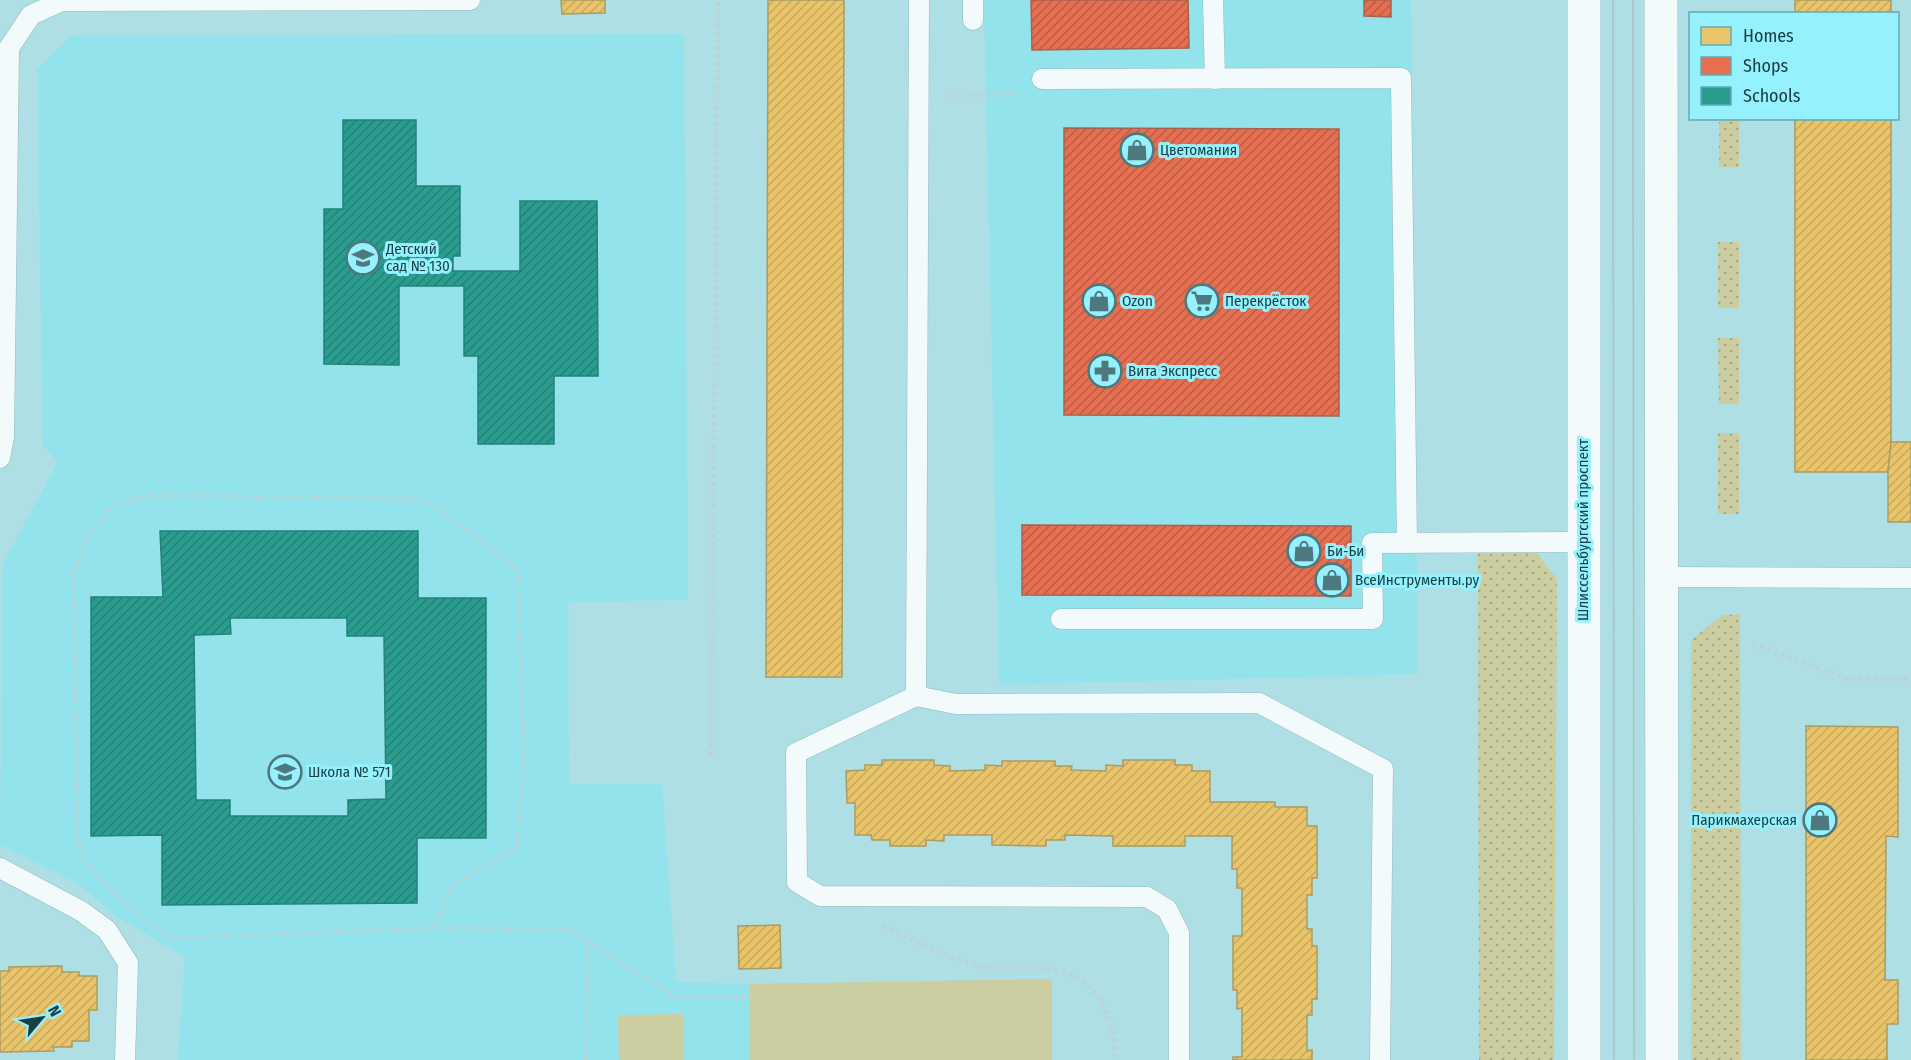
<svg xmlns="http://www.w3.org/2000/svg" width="1911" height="1060" viewBox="0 0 1911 1060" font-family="'Fira Sans Condensed',sans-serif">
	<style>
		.built { fill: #93e3ed }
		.grass { fill: url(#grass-dots) }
		.garden { fill: #cccea1 }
		.homes { fill: url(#homes-hatch); stroke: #ab9c5f; stroke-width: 1.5 }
		.shops { fill: url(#shops-hatch); stroke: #a9614d; stroke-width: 1.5 }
		.schools { fill: url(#schools-hatch); stroke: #258179; stroke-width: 1.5; fill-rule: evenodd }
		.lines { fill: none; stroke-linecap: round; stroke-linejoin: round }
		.lane-casing { stroke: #93bbc0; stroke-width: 21 }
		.primary-casing { stroke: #93bbc0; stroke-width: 34 }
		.path { stroke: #c1d1d2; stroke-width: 4; stroke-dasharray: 3 4.5; stroke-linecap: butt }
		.lane { stroke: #f3fafb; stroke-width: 20 }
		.primary { stroke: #f3fafb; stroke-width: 33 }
		.tram { stroke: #b2bfc0; stroke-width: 1.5 }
		.labels { text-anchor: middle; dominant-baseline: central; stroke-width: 6; stroke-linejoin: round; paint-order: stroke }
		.poi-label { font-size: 15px; fill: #194045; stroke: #95f1fd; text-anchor: start }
		.street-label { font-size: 15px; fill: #194045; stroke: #95f1fd }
	</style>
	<defs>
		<pattern id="grass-dots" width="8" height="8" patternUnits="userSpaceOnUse" patternTransform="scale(1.5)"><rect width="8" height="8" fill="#cccea1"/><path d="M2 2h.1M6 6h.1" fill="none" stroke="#a5a985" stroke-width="1.8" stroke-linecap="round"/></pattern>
		<pattern id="homes-hatch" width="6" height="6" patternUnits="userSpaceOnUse" patternTransform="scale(1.5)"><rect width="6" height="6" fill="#e9c46a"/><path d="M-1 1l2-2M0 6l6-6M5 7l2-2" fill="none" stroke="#c7a95d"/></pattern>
		<pattern id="shops-hatch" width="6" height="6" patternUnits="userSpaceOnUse" patternTransform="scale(1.5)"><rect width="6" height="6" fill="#e76f51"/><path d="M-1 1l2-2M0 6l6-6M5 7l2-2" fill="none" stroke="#ba5d45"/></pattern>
		<pattern id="schools-hatch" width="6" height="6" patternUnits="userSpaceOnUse" patternTransform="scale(1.5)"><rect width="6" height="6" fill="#2a9d8f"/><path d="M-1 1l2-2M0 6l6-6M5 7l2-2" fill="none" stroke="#238177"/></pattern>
	</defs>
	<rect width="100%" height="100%" fill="#addfe5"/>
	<g class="built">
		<polygon points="984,0 1411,0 1418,674 999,685"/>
		<polygon points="684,34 688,599 568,603 569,784 662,784 676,982 750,984 1052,979 1052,1060 178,1060 185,957 117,917 80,885 0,845 3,564 58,462 43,446 37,69 70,36"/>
	</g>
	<g class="grass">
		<rect x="1719" y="119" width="20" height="48"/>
		<rect x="1718" y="242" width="21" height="66"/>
		<polygon points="1718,338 1739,338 1739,404 1719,404"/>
		<rect x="1718" y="433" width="21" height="81"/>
		<polygon points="1478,552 1536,552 1557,579 1554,1060 1479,1060"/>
		<polygon points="1740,614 1741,1060 1691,1060 1691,640 1723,615"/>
	</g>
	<g class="garden">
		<polygon points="1052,979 1052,1060 749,1060 750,984"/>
		<polygon points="683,1014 684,1060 619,1060 618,1015"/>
	</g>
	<g class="homes">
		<polygon points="561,0 605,0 605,13 562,14"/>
		<polygon points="768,0 844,0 842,677 766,677"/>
		<rect x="1795" y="0" width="96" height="14"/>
		<polygon points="1795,118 1891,118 1891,442 1888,472 1795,472"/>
		<polygon points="1891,442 1911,442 1911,522 1888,522 1888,472"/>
		<polygon points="1806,726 1898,727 1898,837 1886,836 1885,980 1898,980 1898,1024 1887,1024 1887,1060 1806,1060"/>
		<polygon points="882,760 934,760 934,765 950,766 950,771 985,770 985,765 1002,766 1002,761 1055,761 1055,766 1072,766 1071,770 1106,771 1106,765 1123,766 1123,760 1175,760 1175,765 1192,765 1192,771 1210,771 1210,802 1275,802 1275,807 1307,807 1307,826 1317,826 1317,878 1312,878 1312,895 1307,895 1307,929 1312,929 1312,946 1317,946 1317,999 1312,999 1312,1015 1307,1015 1307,1051 1312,1050 1312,1060 1233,1060 1233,1057 1242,1057 1242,1008 1237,1009 1237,990 1233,990 1233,936 1242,936 1242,888 1237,888 1237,869 1232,869 1232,836 1185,836 1185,846 1113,846 1113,836 1065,835 1065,840 1046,840 1046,846 992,845 992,835 944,835 944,841 926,840 926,846 890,846 890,840 872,840 871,835 855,835 855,803 847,803 846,771 865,770 865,765 882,765"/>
		<polygon points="780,925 781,968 739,969 738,926"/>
		<polygon points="62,966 62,972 79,972 79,976 97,976 97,1010 89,1010 89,1041 72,1041 72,1047 53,1047 54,1051 0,1052 0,971 9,971 9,967"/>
	</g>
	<g class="shops">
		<polygon points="1031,0 1188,0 1189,48 1032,50"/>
		<polygon points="1364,0 1391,0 1391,17 1364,16"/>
		<polygon points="1064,128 1339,129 1339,416 1064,415"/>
		<polygon points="1022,525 1351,526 1351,596 1022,595"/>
	</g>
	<g class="schools">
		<polygon points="343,120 416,120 416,186 460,186 460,256 453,256 453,271 520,271 520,201 597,201 598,376 554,376 554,444 478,444 478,356 464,356 464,286 399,286 399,365 324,364 324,209 343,209"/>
		<path d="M160,531H418V598H486V838H417V903L162,905V835L91,836V597H163ZM230,618H347V636H384L386,799L348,800V816H230V800H196L194,635L231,634Z"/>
	</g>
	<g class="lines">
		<defs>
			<g id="lane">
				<polyline points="919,0 916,696 956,704 1259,703 1383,769 1380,1060"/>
				<polyline points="973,0 973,20"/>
				<polyline points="1213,0 1215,79"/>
				<polyline points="1042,79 1401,78 1407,543"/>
				<polyline points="0,458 4,437 9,48 31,15 62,1 470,0"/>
				<polyline points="1661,577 1911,578"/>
				<polyline points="1061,619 1373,619 1372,543 1583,542"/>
				<polyline points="916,696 796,753 797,882 820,896 1147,897 1167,909 1179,933 1179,1060"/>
				<polyline points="0,868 81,911 107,930 128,963 125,1060"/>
			</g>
			<g id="primary">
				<polyline points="1584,0 1584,1060"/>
				<polyline points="1661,0 1662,1060"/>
			</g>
		</defs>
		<use href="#lane" class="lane-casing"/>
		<use href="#primary" class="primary-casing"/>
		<g class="path">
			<polyline points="946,96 1017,94"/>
			<polygon points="151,495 425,499 518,569 524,761 517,848 453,885 433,928 168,938 118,896 85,861 78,839 74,570 87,537 112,507"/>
			<polyline points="1753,644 1847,679 1911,679"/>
			<polyline points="711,755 718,0"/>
			<path d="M883,926C911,938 939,954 968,963C1019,978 1071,948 1104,1007C1112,1022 1118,1043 1113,1060"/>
			<polyline points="433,928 568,929 676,997 758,997"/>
			<polyline points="586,1060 588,944"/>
		</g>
		<use href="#lane" class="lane"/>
		<use href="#primary" class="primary"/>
		<g class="tram">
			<polyline points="1613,0 1614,1060"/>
			<polyline points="1633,0 1634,1060"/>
		</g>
	</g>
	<defs>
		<symbol id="shop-ring" viewBox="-11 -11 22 22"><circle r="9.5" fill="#95f1fd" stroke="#4d787d" stroke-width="1.5"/><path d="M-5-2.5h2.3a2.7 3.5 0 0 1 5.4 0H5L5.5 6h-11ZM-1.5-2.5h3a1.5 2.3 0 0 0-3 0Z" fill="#4d787d"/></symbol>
		<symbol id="school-ring" viewBox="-11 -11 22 22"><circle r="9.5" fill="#95f1fd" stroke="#4d787d" stroke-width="1.5"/><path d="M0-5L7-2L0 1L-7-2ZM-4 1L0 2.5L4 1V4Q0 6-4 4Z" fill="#4d787d"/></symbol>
		<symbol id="supermarket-ring" viewBox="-11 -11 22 22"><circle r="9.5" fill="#95f1fd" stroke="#4d787d" stroke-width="1.5"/><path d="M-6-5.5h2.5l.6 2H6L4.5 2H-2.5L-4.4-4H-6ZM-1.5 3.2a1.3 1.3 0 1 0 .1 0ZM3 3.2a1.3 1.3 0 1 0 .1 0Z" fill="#4d787d"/></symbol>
		<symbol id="pharmacy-ring" viewBox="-11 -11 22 22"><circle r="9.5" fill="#95f1fd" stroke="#4d787d" stroke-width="1.5"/><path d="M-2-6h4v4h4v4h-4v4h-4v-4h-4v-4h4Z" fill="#4d787d"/></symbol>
	</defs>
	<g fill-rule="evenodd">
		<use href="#shop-ring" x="1118" y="131" width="38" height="38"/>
		<use href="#school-ring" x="344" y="239" width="38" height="38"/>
		<use href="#shop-ring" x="1080" y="282" width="38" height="38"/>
		<use href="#supermarket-ring" x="1183" y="282" width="38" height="38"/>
		<use href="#pharmacy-ring" x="1086" y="352" width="38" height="38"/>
		<use href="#shop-ring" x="1285" y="532" width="38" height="38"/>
		<use href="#shop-ring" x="1313" y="561" width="38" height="38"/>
		<use href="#school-ring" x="266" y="753" width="38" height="38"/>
		<use href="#shop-ring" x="1801" y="801" width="38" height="38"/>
	</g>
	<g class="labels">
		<g class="poi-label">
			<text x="1160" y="150">Цветомания</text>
			<text x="386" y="249">Детский<tspan x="386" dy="17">сад № 130</tspan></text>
			<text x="1122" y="301">Ozon</text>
			<text x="1225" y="301">Перекрёсток</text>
			<text x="1128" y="371">Вита Экспресс</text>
			<text x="1327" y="551">Би-Би</text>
			<text x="1355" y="580">ВсеИнструменты.ру</text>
			<text x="308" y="772">Школа № 571</text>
			<text x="1797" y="820" text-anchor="end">Парикмахерская</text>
		</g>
		<g class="street-label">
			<text transform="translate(1583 530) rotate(-90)">Шлиссельбургский проспект</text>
		</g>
	</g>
	<rect x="1689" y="12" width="210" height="108" fill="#95f1fd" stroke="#63aab3" stroke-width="1.5"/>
	<rect x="1701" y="27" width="30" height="18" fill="#e9c46a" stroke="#63aab3" stroke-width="1.5"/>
	<text x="1743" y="42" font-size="18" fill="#194045">Homes</text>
	<rect x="1701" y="57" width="30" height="18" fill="#e76f51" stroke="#63aab3" stroke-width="1.5"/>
	<text x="1743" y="72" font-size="18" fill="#194045">Shops</text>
	<rect x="1701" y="87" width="30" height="18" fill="#2a9d8f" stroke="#63aab3" stroke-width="1.5"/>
	<text x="1743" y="102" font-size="18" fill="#194045">Schools</text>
	<g transform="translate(42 1018) rotate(61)" stroke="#95f1fd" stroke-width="4.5" paint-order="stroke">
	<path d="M0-4.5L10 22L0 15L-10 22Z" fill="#194045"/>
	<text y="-9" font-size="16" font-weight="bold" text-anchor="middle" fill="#194045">N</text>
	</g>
</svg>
